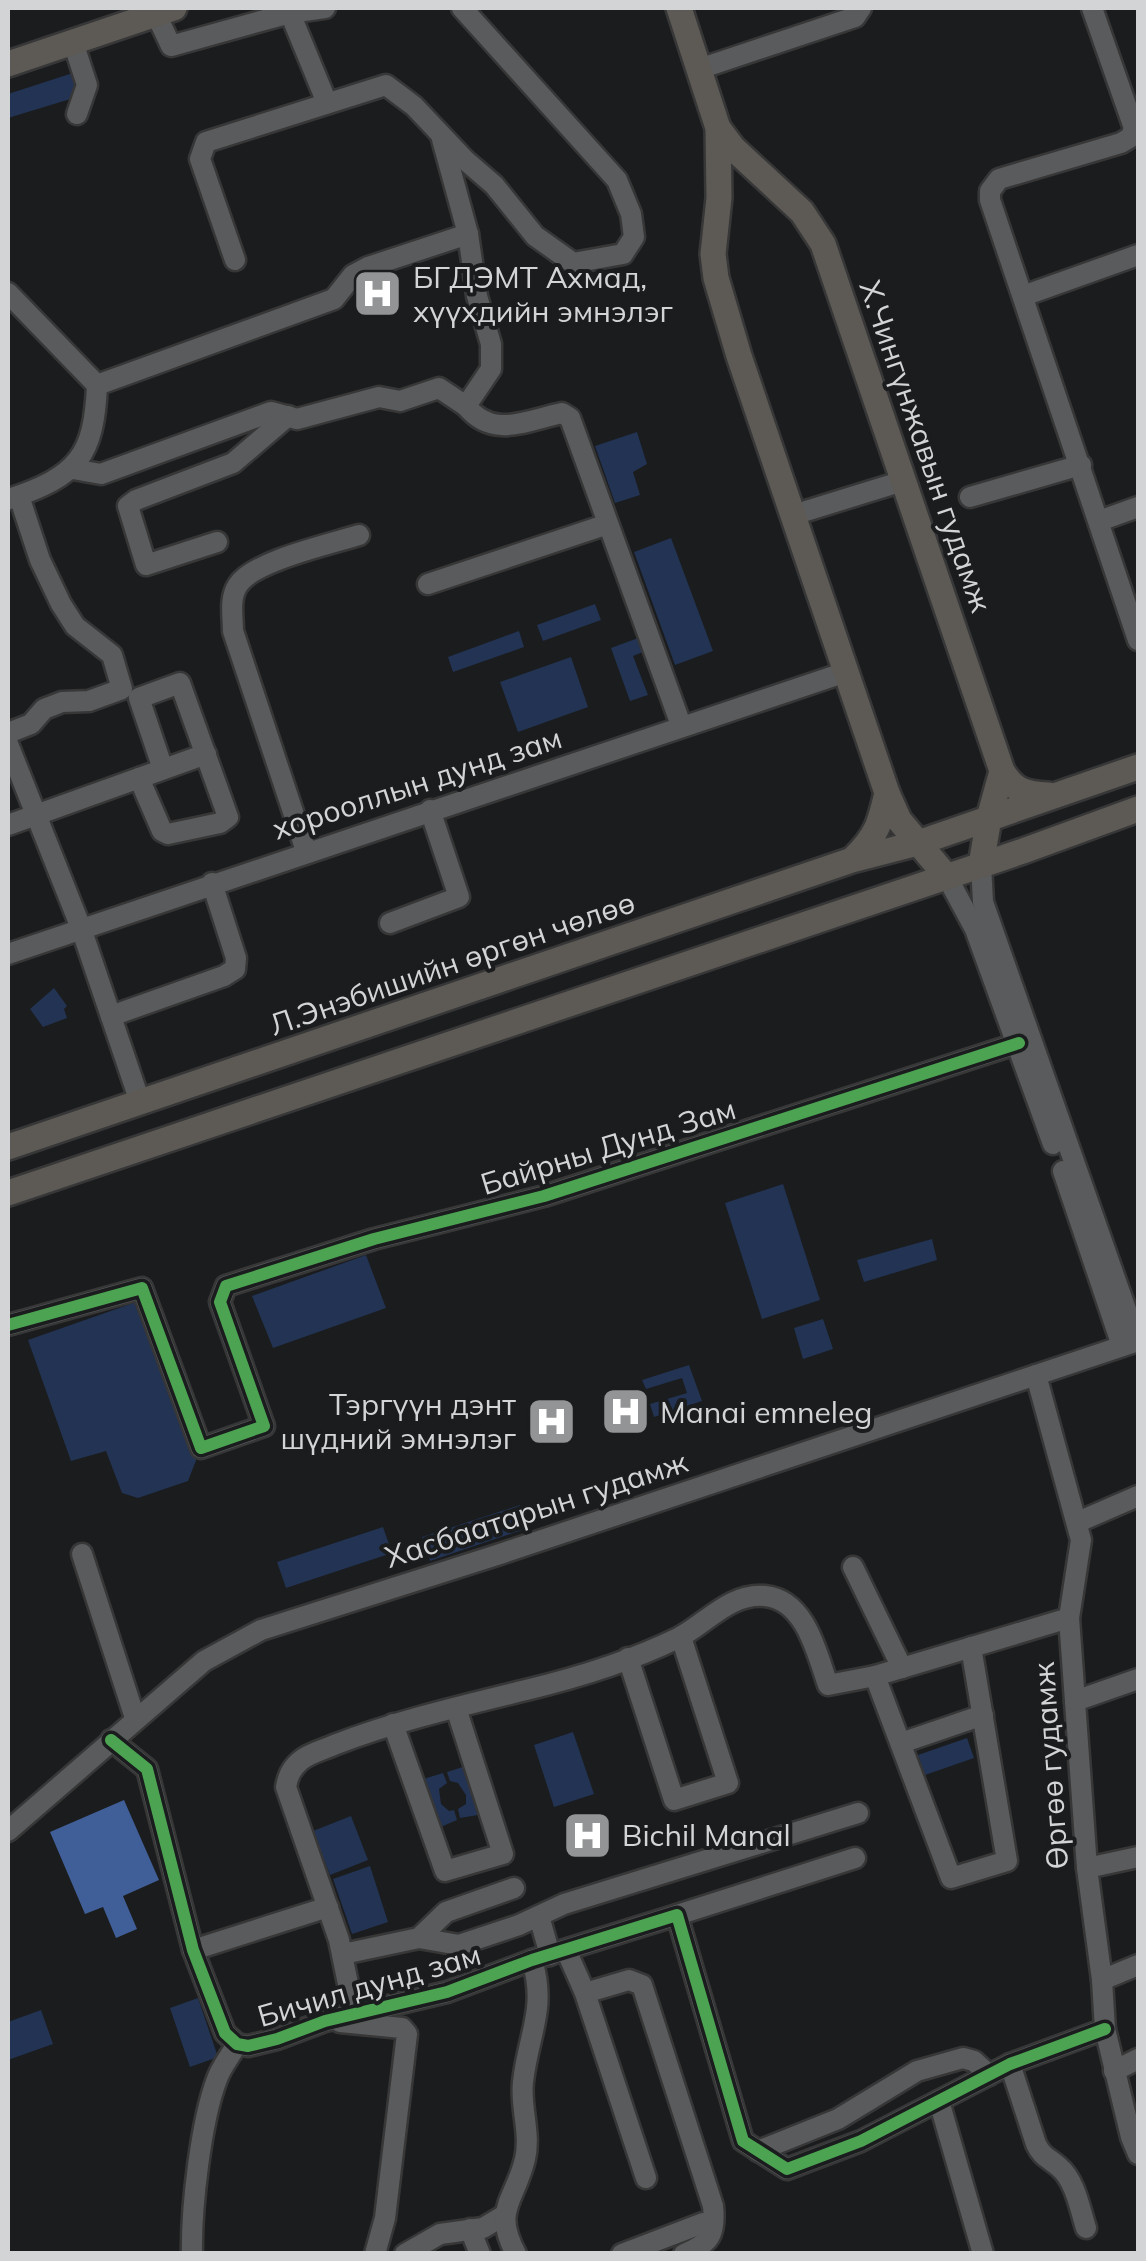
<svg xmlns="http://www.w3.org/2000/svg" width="1146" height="2261" viewBox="0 0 1146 2261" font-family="Mulish,sans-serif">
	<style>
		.green { fill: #223353 }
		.water { fill: #405e98 }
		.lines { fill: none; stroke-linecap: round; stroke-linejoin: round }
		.minor-casing { stroke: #373738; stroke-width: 25 }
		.major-casing { stroke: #373738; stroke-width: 30 }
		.minor { stroke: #5a5b5c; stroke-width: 20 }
		.major { stroke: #5d5a56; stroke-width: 25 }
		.cycleway-casing { stroke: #1a1c1e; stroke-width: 19 }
		.cycleway { stroke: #4ca352; stroke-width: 12 }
		.labels { text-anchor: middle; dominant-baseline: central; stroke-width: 8; stroke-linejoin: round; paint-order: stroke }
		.poi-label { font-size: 30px; fill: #d3d4d6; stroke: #1a1c1e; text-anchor: start }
		.street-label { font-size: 30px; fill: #d3d4d6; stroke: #1a1c1e }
	</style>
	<rect width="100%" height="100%" fill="#1b1c1d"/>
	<g class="green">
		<polygon points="76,72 81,89 77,97 8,118 8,94"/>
		<polygon points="637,432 647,464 633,472 640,495 615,503 595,446"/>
		<polygon points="671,538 713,651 675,665 634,552"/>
		<polygon points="595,604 601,620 543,641 537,625"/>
		<polygon points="519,631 524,647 453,672 448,657"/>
		<polygon points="638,638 643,652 633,656 648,695 630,701 611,648"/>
		<polygon points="571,657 588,707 518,732 500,682"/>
		<polygon points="54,988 67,1006 64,1009 67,1018 43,1027 30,1009"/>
		<polygon points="783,1184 820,1300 762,1319 725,1203"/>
		<polygon points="932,1239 937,1260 864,1282 857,1260"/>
		<polygon points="366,1255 386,1308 273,1348 252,1296"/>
		<polygon points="139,1301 197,1458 188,1481 138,1498 122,1493 106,1451 71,1461 28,1340"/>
		<polygon points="823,1319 833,1349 803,1359 794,1328"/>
		<polygon points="689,1365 702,1401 654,1417 650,1404 687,1393 682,1378 646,1389 642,1380"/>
		<polygon points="520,1505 528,1528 430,1561 422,1537"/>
		<polygon points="383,1527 392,1553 286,1588 277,1562"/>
		<polygon points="573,1732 594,1794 554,1807 534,1745"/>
		<polygon points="967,1738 974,1758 925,1775 918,1755"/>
		<polygon points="469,1765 484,1814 460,1818 458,1809 466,1804 466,1795 458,1783 450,1781 447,1772"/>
		<polygon points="443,1773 447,1783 439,1789 441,1804 449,1811 454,1810 457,1820 436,1829 420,1780"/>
		<polygon points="351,1816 368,1860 330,1875 313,1831"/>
		<polygon points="370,1866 388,1922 352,1934 333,1879"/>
		<polygon points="198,1998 218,2057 190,2067 170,2008"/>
		<polygon points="41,2010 53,2044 8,2060 8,2022"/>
	</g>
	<polygon class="water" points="124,1800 159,1880 123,1896 137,1929 116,1938 103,1907 85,1914 50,1832"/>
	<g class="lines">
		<defs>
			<g id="minor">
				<polyline points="1092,8 1134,128 1131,137 1121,143 999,179 990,191 990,200 1138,640"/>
				<polyline points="290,13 327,103"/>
				<polyline points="156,14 171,46 290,13 325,8"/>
				<polyline points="73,42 87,85 77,114"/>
				<polyline points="699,69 855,17 861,8"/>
				<path d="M442,139L468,234L477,296L491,344V369L466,406C493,439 525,421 562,413L570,418L681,725"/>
				<polyline points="235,260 200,159 206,142 386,85 414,106 465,160 494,185 535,236 573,263 623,254 634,237 631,214 617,180 462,8"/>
				<path d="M8,293L97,385C94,456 78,476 9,499"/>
				<polyline points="1023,296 1138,255"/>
				<polyline points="97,385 334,299 353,275 368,267 468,234"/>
				<polyline points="73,469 101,474 271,412 297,419 379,397 400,401 439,388 466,406"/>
				<polyline points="970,497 1081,465"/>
				<polyline points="793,515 903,481"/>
				<polyline points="1099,521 1138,507"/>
				<polyline points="217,542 146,565 128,506 136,500 233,463 288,416"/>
				<polyline points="428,584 608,524"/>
				<polyline points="8,733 31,724 44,709 62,702 89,701 122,689 112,655 75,626 61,604 40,560 19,496"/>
				<polyline points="8,744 81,928 140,1102"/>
				<polyline points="139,778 162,831 168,834 220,823 228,817 180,683 139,698 163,769"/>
				<polyline points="8,825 206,754"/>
				<path d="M306,851L233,631C233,617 229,598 238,585C253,561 331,544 359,535"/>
				<polyline points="981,865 983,902 1137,1341"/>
				<polyline points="947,877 975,929 1053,1144"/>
				<polyline points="390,923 459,897 430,810"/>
				<polyline points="8,954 846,672"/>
				<polyline points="111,1016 224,976 235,969 236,958 212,883"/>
				<polyline points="1063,1171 1122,1346"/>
				<polyline points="8,1325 142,1288 201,1448 264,1426 220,1302 226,1286 374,1239 544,1196 1019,1043"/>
				<polyline points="1036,1375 1081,1540 1069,1618 1087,1868 1102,1980 1105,2029 1131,2137 1138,2154"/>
				<polyline points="1078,1522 1138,1496"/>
				<polyline points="82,1554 135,1718"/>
				<polyline points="853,1567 902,1668"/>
				<polyline points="628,1658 674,1800 728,1783 681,1637"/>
				<polyline points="875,1676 951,1878 1007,1861 971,1647"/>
				<polyline points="1075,1701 1138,1679"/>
				<polyline points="393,1724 445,1871 503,1854 456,1708"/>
				<polyline points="111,1740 147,1769 193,1950 225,2033 237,2044 248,2046 277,2039 325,2021 447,1992 532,1960 677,1915 743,2141 787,2169 861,2141 1010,2064 1105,2029"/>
				<polyline points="901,1743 983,1715"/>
				<polyline points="8,1831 204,1661 261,1630 497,1555 1138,1341"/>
				<polyline points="1087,1868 1138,1857"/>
				<polyline points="677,1915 855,1858"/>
				<polyline points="539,1916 550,1955"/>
				<polyline points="419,1938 446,1912 514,1888"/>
				<polyline points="193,1950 328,1907"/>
				<polyline points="566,1950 585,1993 646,2178"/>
				<polyline points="343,1954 419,1938 459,1945 519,1925 564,1904 858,1813"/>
				<polyline points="1102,1980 1138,1965"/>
				<path d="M585,1993L629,1980L642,1985L713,2206C716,2234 710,2244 684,2254"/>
				<path d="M354,2013L339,1940L286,1787C288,1776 291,1769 300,1761C309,1753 323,1750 334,1745C396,1721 461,1706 526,1690C576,1678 631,1661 678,1638C706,1624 729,1593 765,1596C806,1600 817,1654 828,1685L875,1676L1069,1618"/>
				<polyline points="340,2022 402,2028 407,2034 385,2218 375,2254"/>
				<path d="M1010,2064L1036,2144C1042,2157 1049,2158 1059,2167C1075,2180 1080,2209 1086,2228"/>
				<polyline points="1114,2071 1138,2059"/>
				<polyline points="939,2101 983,2254"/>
				<polyline points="758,2151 838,2119 917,2071 963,2058 974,2061 989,2075"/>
				<polyline points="470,2229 480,2254"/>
				<path d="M192,2254C191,2208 201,2121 217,2079C221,2067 231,2055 237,2044"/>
				<polyline points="405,2254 440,2234 483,2228 503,2216"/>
				<path d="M516,2254C492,2209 515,2201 525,2159C531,2133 520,2107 523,2082C528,2035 547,2009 532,1960"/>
				<polyline points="622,2254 703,2223"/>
			</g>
			<g id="major">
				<polyline points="679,8 718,128 719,198 713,254 716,278 739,356 887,793 899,820 947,877"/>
				<polyline points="8,64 174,8"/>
				<path d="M718,128L733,148L802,212L823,244L1002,771C1014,791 1025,794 1048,795"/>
				<path d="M854,858C877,836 880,823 887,793"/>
				<polyline points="981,865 989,818 1002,771"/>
				<polyline points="8,1147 852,860 918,843 1138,767"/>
				<polyline points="8,1193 1023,851 1138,809"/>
			</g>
		</defs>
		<use href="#minor" class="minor-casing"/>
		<use href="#major" class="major-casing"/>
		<use href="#minor" class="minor"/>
		<use href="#major" class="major"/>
		<defs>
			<g id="cycleway">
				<polyline points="8,1325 142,1288 201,1448 264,1426 220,1302 226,1286 374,1239 544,1196 1019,1043"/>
				<polyline points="111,1740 147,1769 193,1950 225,2033 237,2044 248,2046 277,2039 325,2021 447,1992 532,1960 677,1915 743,2141 787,2169 861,2141 1010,2064 1105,2029"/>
			</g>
		</defs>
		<use href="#cycleway" class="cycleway-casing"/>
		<use href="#cycleway" class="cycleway"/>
	</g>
	<defs>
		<symbol id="hospital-square" viewBox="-11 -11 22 22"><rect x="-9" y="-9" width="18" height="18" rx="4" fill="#939495" stroke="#1a1c1e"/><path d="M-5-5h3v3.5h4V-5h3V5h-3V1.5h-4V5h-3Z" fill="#fff"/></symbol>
	</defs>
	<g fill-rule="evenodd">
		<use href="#hospital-square" x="350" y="266" width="55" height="55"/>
		<use href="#hospital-square" x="598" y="1384" width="55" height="55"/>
		<use href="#hospital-square" x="524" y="1394" width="55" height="55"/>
		<use href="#hospital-square" x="560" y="1808" width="55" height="55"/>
	</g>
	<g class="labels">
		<g class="poi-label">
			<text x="413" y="277">БГДЭМТ Ахмад,<tspan x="413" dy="34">хүүхдийн эмнэлэг</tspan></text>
			<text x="516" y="1404" text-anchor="end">Тэргүүн дэнт<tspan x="516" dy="34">шүдний эмнэлэг</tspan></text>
			<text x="660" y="1412">Manai emneleg</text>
			<text x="622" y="1835">Bichil Manal</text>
		</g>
		<g class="street-label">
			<text transform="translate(926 446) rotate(71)">Х.Чингүнжавын гудамж</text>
			<text transform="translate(417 783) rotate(-18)">хорооллын дунд зам</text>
			<text transform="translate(452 963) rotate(-19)">Л.Энэбишийн өргөн чөлөө</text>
			<text transform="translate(608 1146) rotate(-17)">Байрны Дунд Зам</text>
			<text transform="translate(536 1509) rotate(-18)">Хасбаатарын гудамж</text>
			<text transform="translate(1050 1766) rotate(-94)">Өргөө гудамж</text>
			<text transform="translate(369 1985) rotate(-16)">Бичил дунд зам</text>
		</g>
	</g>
	<rect width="1146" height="2261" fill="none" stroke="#d3d4d6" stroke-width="20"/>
</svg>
